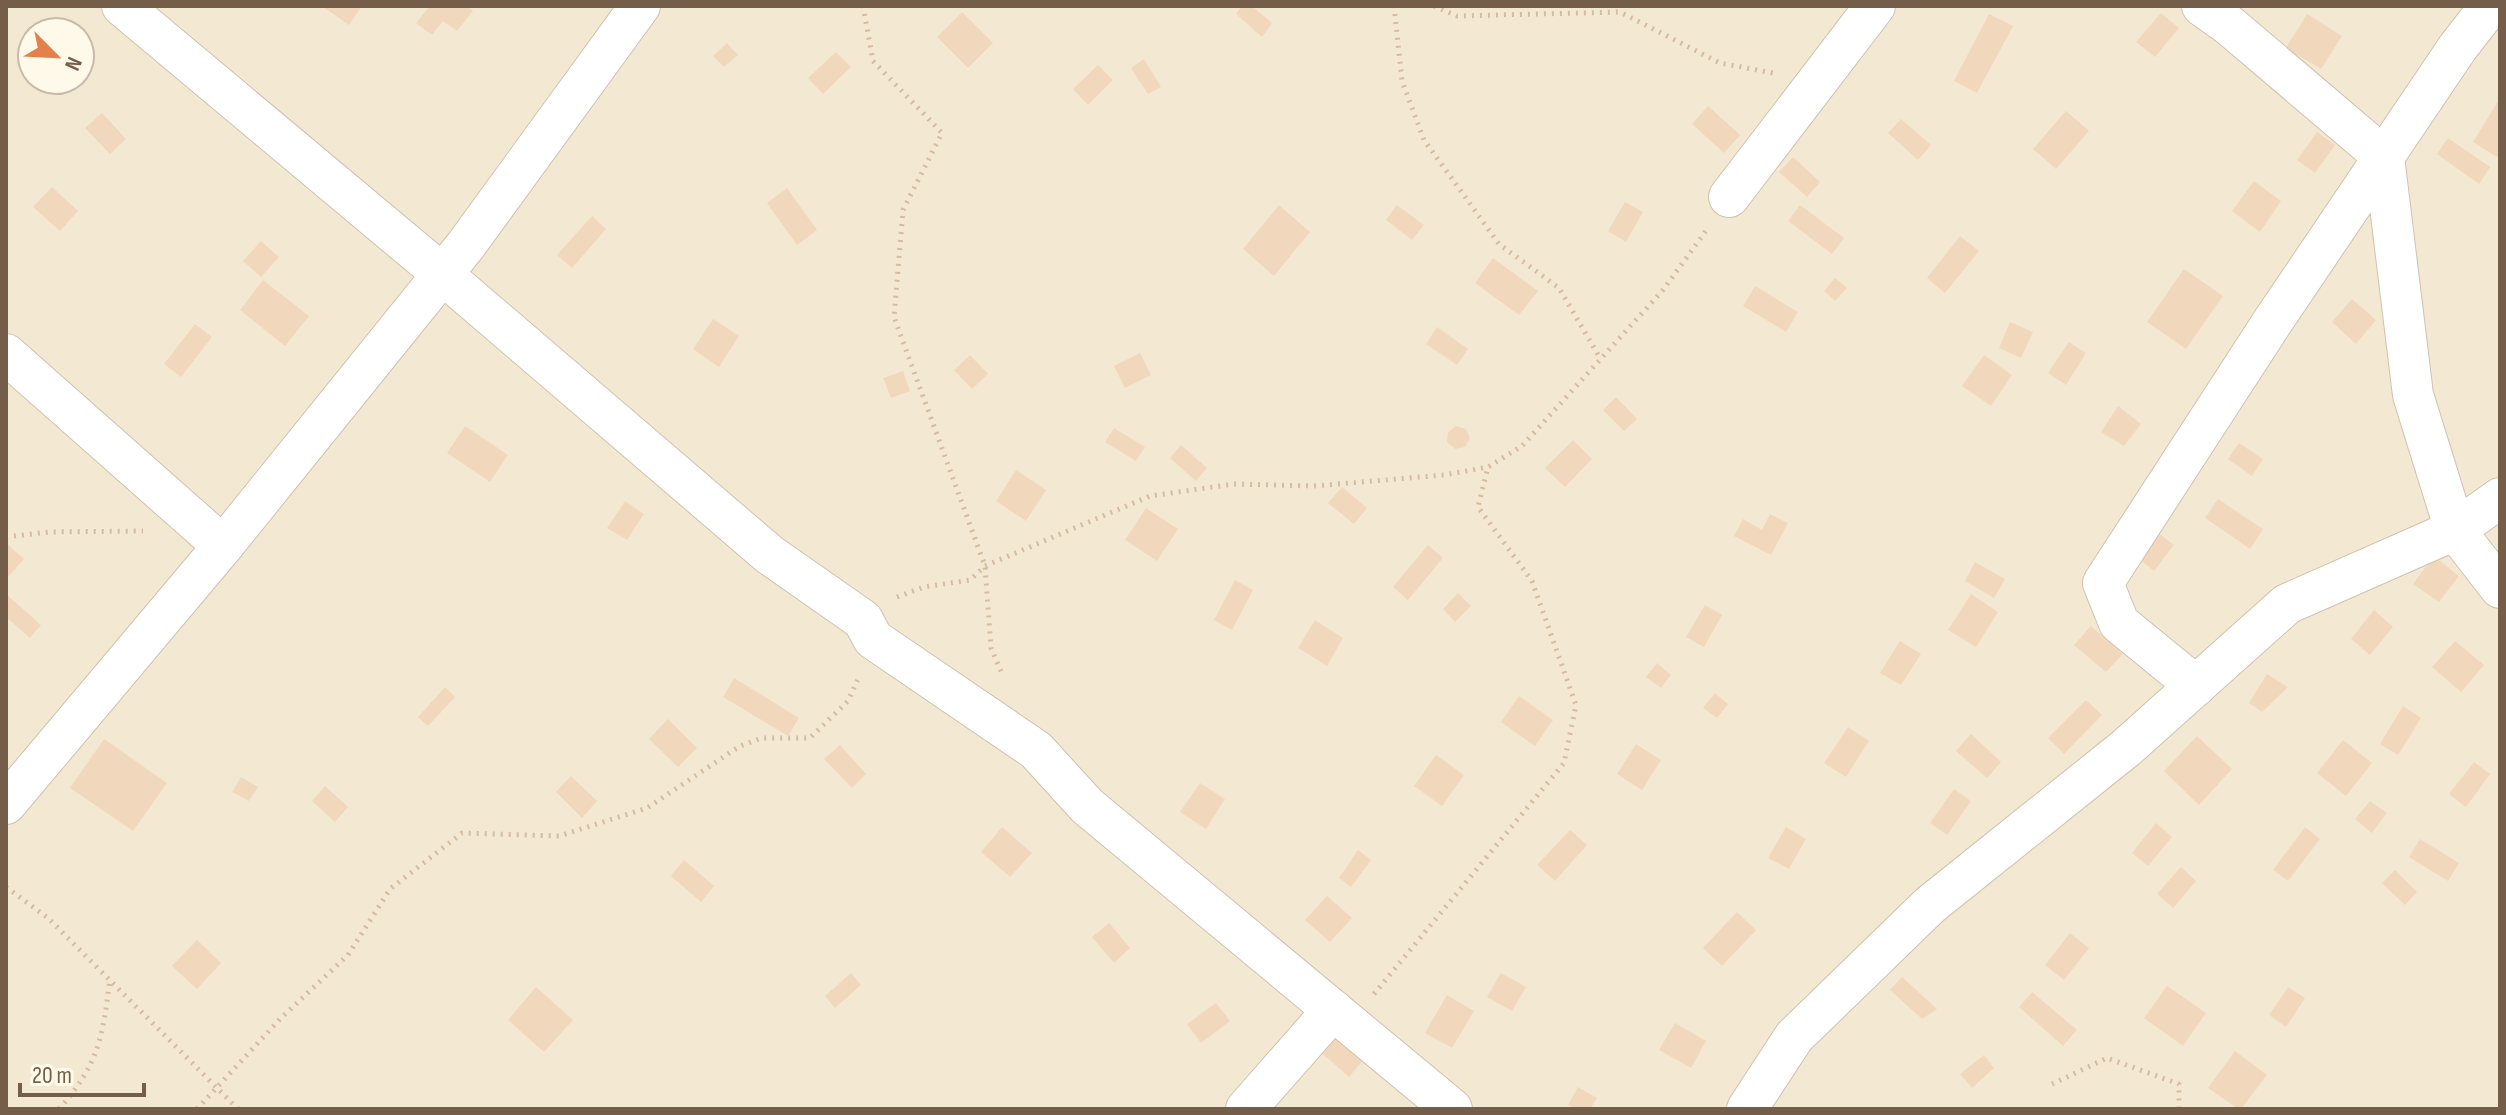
<svg xmlns="http://www.w3.org/2000/svg" width="2506" height="1115" viewBox="0 0 2506 1115" font-family="'Sofia Sans Condensed',sans-serif">
	<style>
		.residential { fill: #f3e9d3; fill-rule: evenodd }
		.building { fill: #f1d8bc }
		.lines { fill: none; stroke-linecap: round; stroke-linejoin: round }
		.street-casing { stroke: #cfc1ae; stroke-width: 42 }
		.path { stroke: #d6bba0; stroke-width: 5; stroke-dasharray: 2 6; stroke-linecap: butt }
		.street { stroke: #fff; stroke-width: 40 }
	</style>
	<rect width="100%" height="100%" fill="#fcf6e4"/>
	<path class="residential" d="M6,6H2500V1109H6ZM32,32H80V80H32Z"/>
	<g class="building">
		<polygon points="322,6 362,6 349,25"/>
		<polygon points="430,6 466,6 473,11 457,31 443,21 432,35 416,23"/>
		<polygon points="1242,6 1252,6 1272,23 1262,37 1236,14"/>
		<polygon points="962,12 993,43 968,68 937,37"/>
		<polygon points="2161,13 2179,28 2155,57 2136,42"/>
		<polygon points="1989,14 2013,26 1977,93 1954,81"/>
		<polygon points="2307,14 2342,36 2321,69 2286,48"/>
		<polygon points="727,43 738,55 724,67 713,56"/>
		<polygon points="836,52 851,67 823,94 808,78"/>
		<polygon points="1144,59 1161,87 1148,94 1131,68"/>
		<polygon points="1098,65 1113,80 1088,105 1073,89"/>
		<polygon points="2500,98 2500,153 2497,157 2473,142"/>
		<polygon points="1708,106 1740,135 1724,153 1692,124"/>
		<polygon points="2066,111 2089,131 2056,169 2033,149"/>
		<polygon points="102,113 126,139 110,154 85,128"/>
		<polygon points="1901,119 1931,145 1918,160 1888,133"/>
		<polygon points="2317,132 2335,145 2315,173 2297,160"/>
		<polygon points="2448,138 2490,167 2479,184 2437,154"/>
		<polygon points="1793,157 1820,182 1807,197 1779,172"/>
		<polygon points="2254,181 2281,201 2260,232 2232,211"/>
		<polygon points="52,187 78,211 60,231 33,207"/>
		<polygon points="787,188 817,230 797,245 767,203"/>
		<polygon points="1625,202 1643,212 1626,242 1608,231"/>
		<polygon points="1279,205 1310,232 1274,276 1243,249"/>
		<polygon points="1397,205 1424,225 1412,240 1386,220"/>
		<polygon points="1800,205 1844,238 1832,254 1788,221"/>
		<polygon points="592,216 606,229 572,268 557,255"/>
		<polygon points="1960,236 1979,251 1945,293 1927,278"/>
		<polygon points="261,241 279,257 261,277 243,261"/>
		<polygon points="1493,258 1538,291 1519,315 1475,283"/>
		<polygon points="2184,269 2223,296 2186,349 2147,322"/>
		<polygon points="1835,278 1847,288 1835,301 1824,291"/>
		<polygon points="263,280 309,316 285,346 240,310"/>
		<polygon points="1755,286 1798,312 1786,332 1743,306"/>
		<polygon points="2352,299 2376,320 2356,344 2332,322"/>
		<polygon points="713,319 739,336 719,367 693,349"/>
		<polygon points="2010,322 2033,332 2021,358 1999,348"/>
		<polygon points="195,324 212,337 181,377 164,364"/>
		<polygon points="1437,327 1468,349 1457,365 1426,344"/>
		<polygon points="2069,342 2086,353 2066,385 2048,373"/>
		<polygon points="1140,353 1151,375 1125,388 1114,366"/>
		<polygon points="970,355 988,374 972,389 954,370"/>
		<polygon points="1984,355 2012,375 1991,406 1962,386"/>
		<polygon points="903,371 910,391 891,398 883,378"/>
		<polygon points="1616,397 1637,419 1624,431 1603,410"/>
		<polygon points="2118,406 2141,424 2124,446 2101,432"/>
		<polygon points="465,426 508,455 490,482 447,453"/>
		<polygon points="1456,426 1466,429 1470,438 1465,447 1455,449 1447,442 1448,432"/>
		<polygon points="1114,428 1145,447 1136,461 1105,442"/>
		<polygon points="1573,440 1592,459 1565,487 1545,468"/>
		<polygon points="2239,443 2263,459 2252,476 2228,459"/>
		<polygon points="1181,445 1207,468 1196,481 1170,458"/>
		<polygon points="1016,470 1046,490 1026,521 996,501"/>
		<polygon points="1342,487 1367,508 1354,524 1328,503"/>
		<polygon points="2218,499 2263,529 2250,549 2205,518"/>
		<polygon points="625,501 644,514 627,540 607,528"/>
		<polygon points="1146,508 1178,529 1157,561 1125,540"/>
		<polygon points="1770,514 1788,523 1771,555 1734,536 1743,519 1762,530"/>
		<polygon points="2157,532 2174,545 2154,571 2138,558"/>
		<polygon points="6,543 24,559 9,576 6,574"/>
		<polygon points="1428,545 1443,558 1408,600 1393,587"/>
		<polygon points="2434,556 2459,576 2439,602 2413,584"/>
		<polygon points="1975,562 2005,579 1994,598 1965,581"/>
		<polygon points="1235,580 1253,590 1232,630 1214,620"/>
		<polygon points="1458,593 1471,606 1455,622 1443,609"/>
		<polygon points="6,594 41,625 30,638 6,617"/>
		<polygon points="1971,594 1998,612 1976,647 1948,630"/>
		<polygon points="1705,605 1722,615 1704,647 1686,637"/>
		<polygon points="2374,610 2393,627 2370,655 2351,639"/>
		<polygon points="1315,620 1343,638 1327,666 1298,648"/>
		<polygon points="2091,626 2123,654 2106,672 2074,645"/>
		<polygon points="1900,641 1921,654 1901,685 1880,673"/>
		<polygon points="2455,641 2484,665 2461,692 2432,667"/>
		<polygon points="1657,663 1671,675 1661,688 1646,677"/>
		<polygon points="2267,674 2288,687 2262,712 2249,703"/>
		<polygon points="734,678 799,718 788,736 723,697"/>
		<polygon points="445,687 455,697 428,726 418,717"/>
		<polygon points="1715,693 1728,704 1717,718 1703,708"/>
		<polygon points="1519,696 1553,720 1535,746 1501,722"/>
		<polygon points="2086,700 2102,715 2064,754 2048,738"/>
		<polygon points="2403,706 2421,718 2398,755 2380,744"/>
		<polygon points="668,719 697,748 678,767 649,739"/>
		<polygon points="1848,727 1869,741 1846,777 1824,763"/>
		<polygon points="1971,734 2001,762 1987,778 1956,751"/>
		<polygon points="2197,736 2232,769 2199,805 2164,771"/>
		<polygon points="104,739 167,783 133,831 70,788"/>
		<polygon points="2343,740 2372,763 2346,796 2317,773"/>
		<polygon points="1636,744 1661,760 1642,790 1617,774"/>
		<polygon points="840,745 866,774 852,788 824,759"/>
		<polygon points="1436,755 1464,775 1442,806 1414,786"/>
		<polygon points="2474,762 2490,774 2466,807 2449,794"/>
		<polygon points="571,776 597,801 582,818 556,792"/>
		<polygon points="241,777 258,787 249,801 232,792"/>
		<polygon points="1200,783 1225,799 1206,829 1180,812"/>
		<polygon points="325,786 348,807 335,822 312,801"/>
		<polygon points="1954,789 1971,801 1947,835 1930,823"/>
		<polygon points="2370,801 2387,813 2372,833 2355,819"/>
		<polygon points="2156,823 2172,837 2148,866 2132,853"/>
		<polygon points="1002,827 1032,853 1010,877 981,852"/>
		<polygon points="1786,827 1806,839 1789,869 1768,858"/>
		<polygon points="2305,827 2320,839 2288,881 2273,870"/>
		<polygon points="1570,830 1587,845 1555,881 1537,865"/>
		<polygon points="2420,839 2459,863 2448,881 2409,857"/>
		<polygon points="1358,850 1371,860 1351,887 1339,878"/>
		<polygon points="684,860 714,886 701,902 671,876"/>
		<polygon points="2181,867 2196,881 2173,908 2157,894"/>
		<polygon points="2395,870 2417,892 2405,905 2382,883"/>
		<polygon points="1327,896 1352,918 1330,942 1305,920"/>
		<polygon points="1737,912 1756,930 1722,966 1703,948"/>
		<polygon points="1109,923 1130,948 1114,963 1092,937"/>
		<polygon points="2070,933 2089,948 2064,980 2045,965"/>
		<polygon points="197,940 221,963 197,989 172,966"/>
		<polygon points="851,973 861,985 835,1008 825,996"/>
		<polygon points="1501,973 1526,987 1512,1011 1487,997"/>
		<polygon points="1902,977 1937,1009 1922,1019 1890,990"/>
		<polygon points="2167,986 2206,1013 2183,1046 2144,1018"/>
		<polygon points="536,987 573,1020 544,1052 508,1020"/>
		<polygon points="2288,987 2305,998 2286,1027 2269,1015"/>
		<polygon points="2032,992 2077,1030 2063,1046 2019,1007"/>
		<polygon points="1447,995 1474,1011 1452,1048 1425,1033"/>
		<polygon points="1216,1003 1230,1021 1201,1043 1187,1024"/>
		<polygon points="1675,1023 1706,1041 1691,1068 1659,1050"/>
		<polygon points="1329,1031 1363,1060 1349,1077 1315,1047"/>
		<polygon points="2235,1051 2267,1075 2241,1109 2238,1109 2208,1088"/>
		<polygon points="1984,1055 1994,1068 1972,1088 1960,1074"/>
		<polygon points="1578,1087 1597,1098 1590,1109 1576,1109 1568,1105"/>
	</g>
	<g class="lines">
		<defs>
			<g id="street">
				<polyline points="122,6 441,273 770,555 863,620 873,639 1036,750 1087,806 1452,1109"/>
				<polyline points="2202,6 2230,26 2384,157 2413,395 2455,530 2500,588"/>
				<polyline points="1729,197 1875,6"/>
				<polyline points="6,354 223,546"/>
				<polyline points="2196,686 2119,623 2103,583 2273,321 2458,47 2490,6"/>
				<polyline points="6,804 223,546 466,245 640,6"/>
				<polyline points="1246,1109 1333,1010"/>
				<polyline points="1747,1109 1794,1037 1930,905 2126,748 2287,604 2455,530 2500,498"/>
			</g>
		</defs>
		<use href="#street" class="street-casing"/>
		<g class="path">
			<polyline points="863,6 873,61 942,133 903,210 894,317 985,566 991,648 1003,676"/>
			<polyline points="1394,6 1402,81 1424,140 1499,244 1559,288 1600,358"/>
			<polyline points="1434,6 1457,16 1620,12 1720,63 1773,73"/>
			<polyline points="6,537 49,532 143,531"/>
			<polyline points="897,597 924,587 970,580 985,566 1150,496 1234,484 1314,486 1444,475 1488,467 1522,446 1663,290 1708,228"/>
			<polyline points="6,887 48,918 238,1109"/>
			<polyline points="1374,994 1564,763 1576,705 1532,581 1478,507 1488,467"/>
			<polyline points="2052,1084 2107,1058 2179,1084 2179,1109"/>
			<path d="M59,1109C99,1064 103,1036 110,978"/>
			<polyline points="197,1109 281,1018 348,955 390,889 462,833 559,836 647,808 740,746 762,738 810,738 848,701 858,679"/>
		</g>
		<use href="#street" class="street"/>
	</g>
	<rect width="2506" height="1115" fill="none" stroke="#745e4a" stroke-width="16"/>
	<g transform="translate(56 56) rotate(114)"><circle r="38" fill="#fff9ea" stroke="#c7bbaa" stroke-width="2"/>
	<path d="M0-6L14 30L0 20L-14 30Z" fill="#e4814b"/>
	<text y="-12" font-size="22" font-weight="bold" text-anchor="middle" fill="#745e4a">N</text>
	</g>
	<path d="M20 1083v12h124v-12" fill="none" stroke="#745e4a" stroke-width="4"/>
	<text x="32" y="1083" font-size="24" fill="#745e4a" stroke="#fff9ea" stroke-width="6" paint-order="stroke">20 m</text>
</svg>
